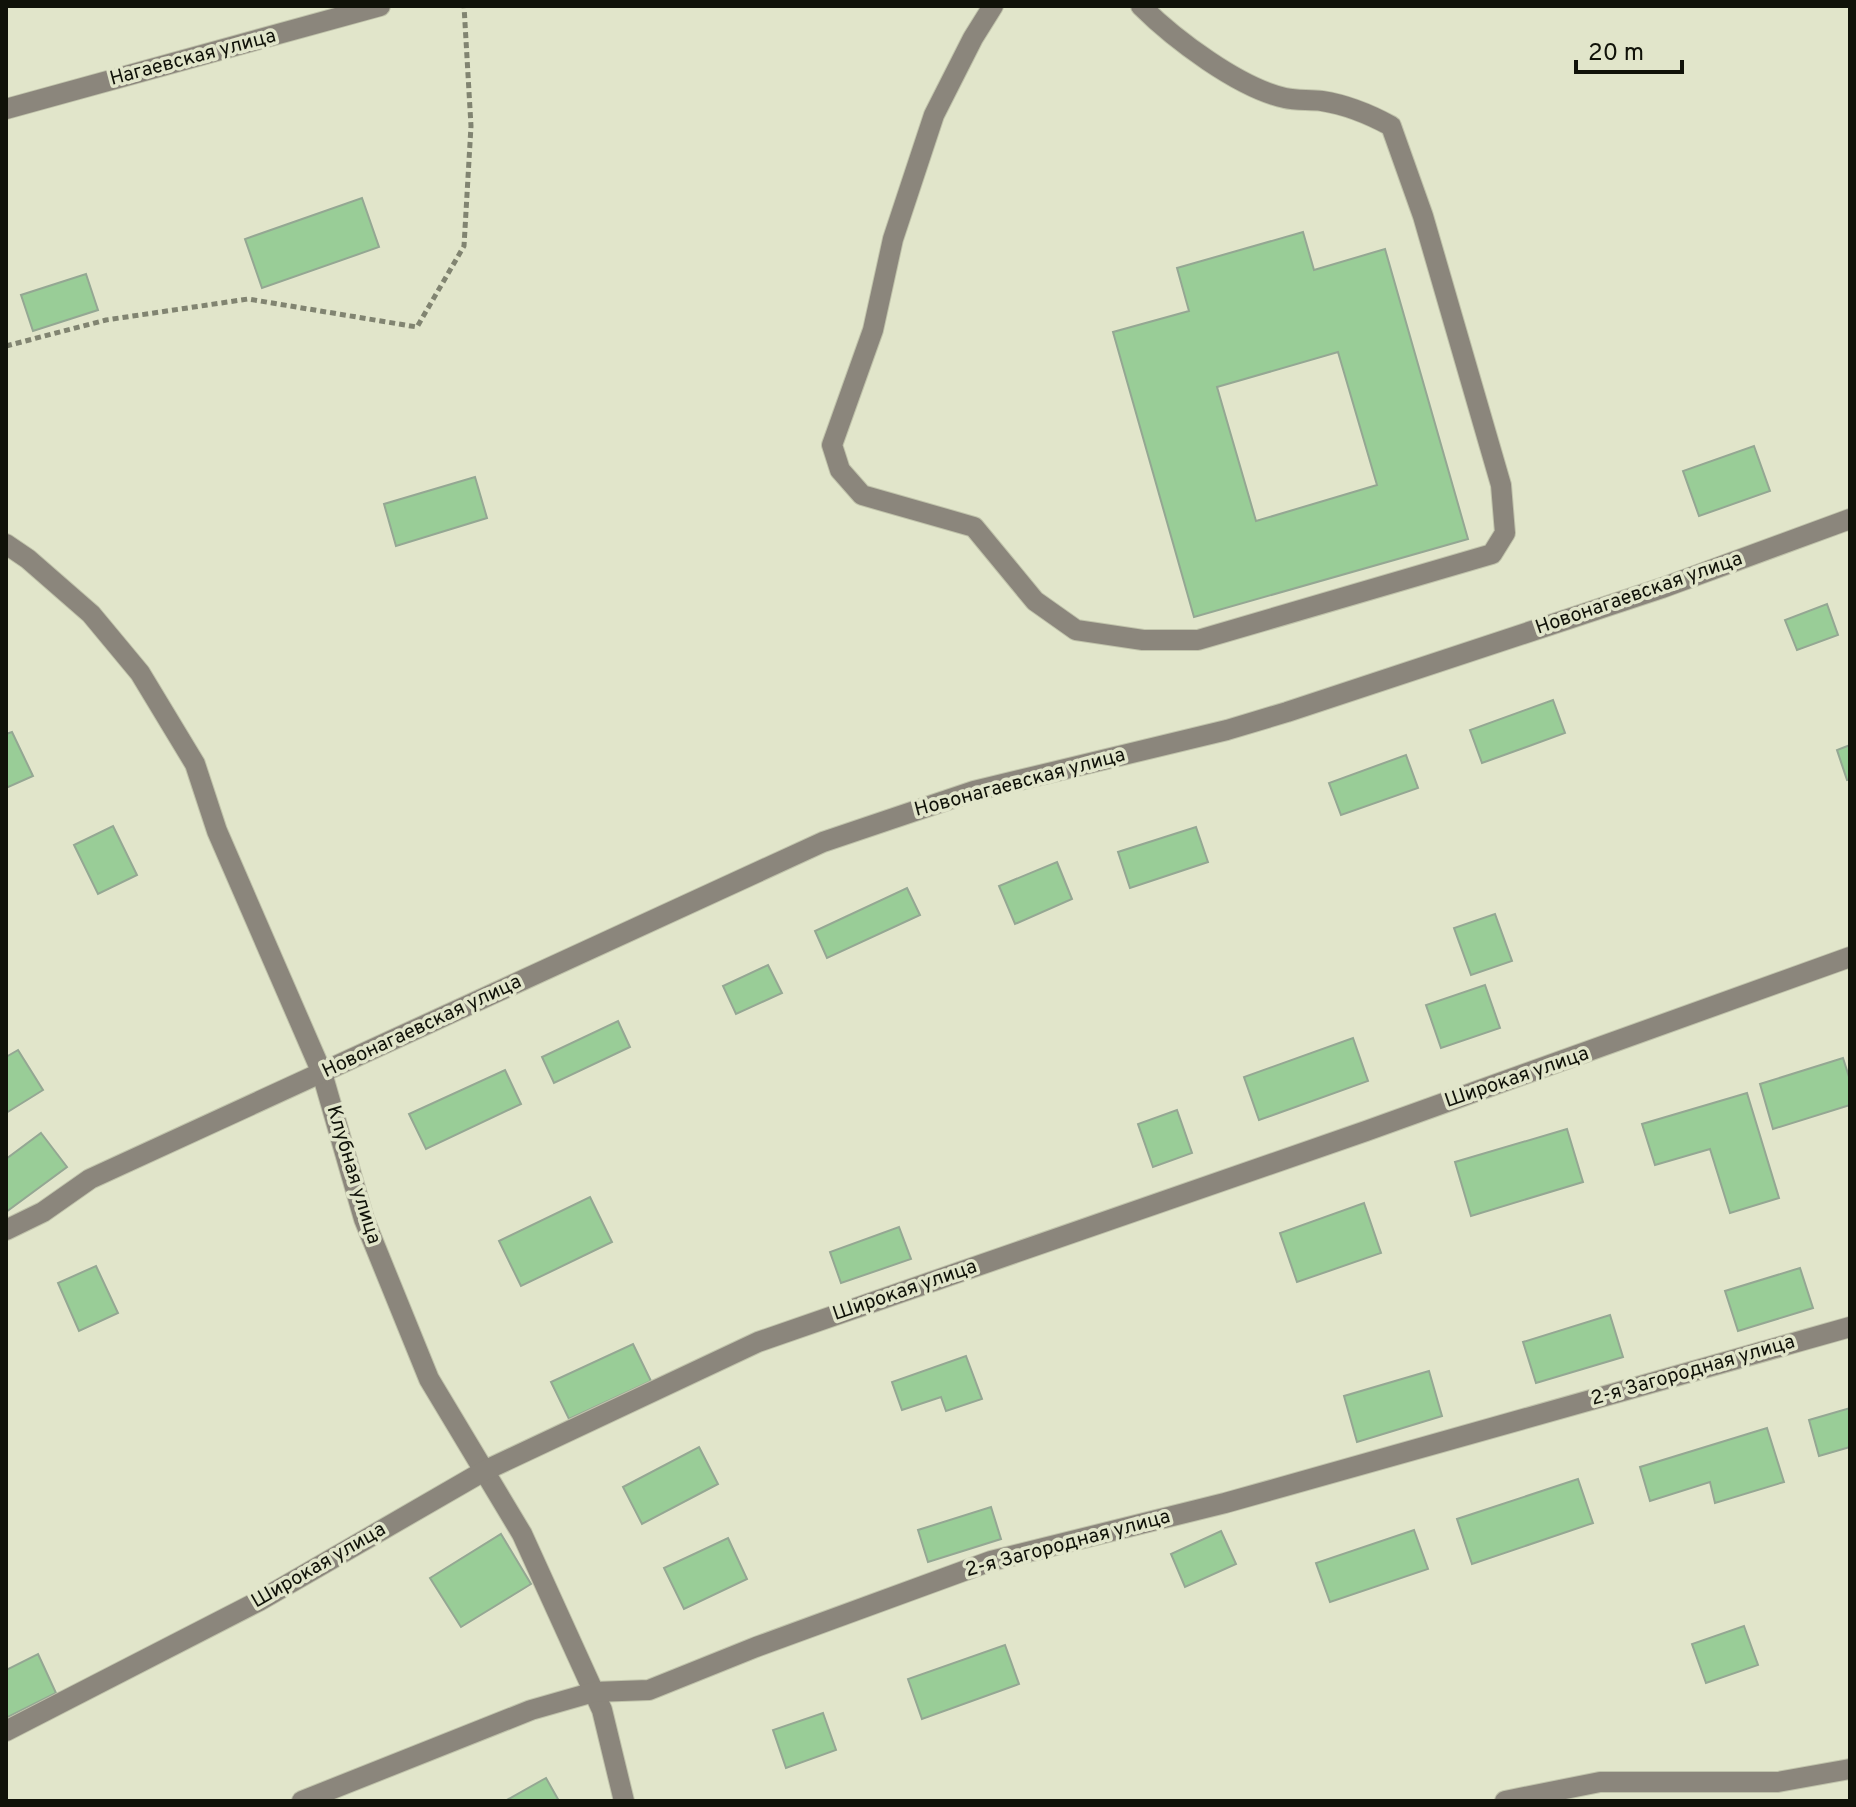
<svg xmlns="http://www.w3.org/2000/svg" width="1856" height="1807" viewBox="0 0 1856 1807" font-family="Overpass,sans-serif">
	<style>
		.building { fill: #99cd97; stroke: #94a793; stroke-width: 2; fill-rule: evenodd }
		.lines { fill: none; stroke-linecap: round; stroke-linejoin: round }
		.minor-casing { stroke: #c0c3ab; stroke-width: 22 }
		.path { stroke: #818471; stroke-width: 5; stroke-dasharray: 6 4; stroke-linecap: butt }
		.minor { stroke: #8b867c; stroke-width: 20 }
		.labels { text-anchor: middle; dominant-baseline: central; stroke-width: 7; stroke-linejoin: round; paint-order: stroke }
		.street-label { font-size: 20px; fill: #101209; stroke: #e1e5ca }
	</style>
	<rect width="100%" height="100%" fill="#e1e5ca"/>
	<g class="building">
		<polygon points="362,198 379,247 262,288 245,239"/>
		<path d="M1303,232L1314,270L1385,249L1468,539L1194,617L1113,332L1189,311L1177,268ZM1338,352L1377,485L1256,521L1217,387Z"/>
		<polygon points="86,274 98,310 33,331 21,295"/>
		<polygon points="1754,446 1770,491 1699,516 1683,471"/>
		<polygon points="475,477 487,518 396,546 384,504"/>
		<polygon points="1827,604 1838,635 1797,650 1785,620"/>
		<polygon points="1553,700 1565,733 1482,763 1470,730"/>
		<polygon points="12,732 33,776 6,788 6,734"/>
		<polygon points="1850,745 1850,779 1847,780 1837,750"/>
		<polygon points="1406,755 1418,788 1341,815 1329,783"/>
		<polygon points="113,826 137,875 98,894 74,845"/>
		<polygon points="1196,827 1208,862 1130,888 1118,852"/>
		<polygon points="1057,862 1072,899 1015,924 999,886"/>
		<polygon points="907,888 920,915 827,958 815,931"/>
		<polygon points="1495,914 1512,961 1471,975 1454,928"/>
		<polygon points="768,965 782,993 736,1014 723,986"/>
		<polygon points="1485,985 1500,1028 1441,1048 1426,1005"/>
		<polygon points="618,1021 630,1047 554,1083 542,1057"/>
		<polygon points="1353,1038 1368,1081 1259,1120 1244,1077"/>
		<polygon points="18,1050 43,1090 6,1113 6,1057"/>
		<polygon points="1843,1058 1850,1080 1850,1105 1773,1129 1760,1084"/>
		<polygon points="505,1070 521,1104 426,1149 409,1114"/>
		<polygon points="1747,1093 1779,1198 1730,1213 1710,1149 1655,1165 1642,1124"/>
		<polygon points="1177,1110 1192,1153 1153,1167 1138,1124"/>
		<polygon points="1567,1129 1583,1182 1471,1216 1455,1162"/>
		<polygon points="41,1133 67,1167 6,1212 6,1159"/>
		<polygon points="590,1197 612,1242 521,1286 499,1241"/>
		<polygon points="1364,1203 1381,1253 1297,1282 1280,1233"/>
		<polygon points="899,1227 911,1259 841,1283 830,1252"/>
		<polygon points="96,1266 118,1313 79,1331 58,1283"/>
		<polygon points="1800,1268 1813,1308 1738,1331 1725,1291"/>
		<polygon points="1610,1315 1623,1357 1536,1383 1523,1342"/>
		<polygon points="633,1344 651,1381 569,1419 551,1382"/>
		<polygon points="966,1356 982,1399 946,1411 941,1397 902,1410 892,1382"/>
		<polygon points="1429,1371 1442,1416 1357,1442 1344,1396"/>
		<polygon points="1850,1408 1850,1447 1819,1456 1809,1420"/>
		<polygon points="1767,1428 1784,1482 1715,1503 1710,1482 1650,1501 1640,1467"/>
		<polygon points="699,1447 718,1484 642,1524 623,1487"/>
		<polygon points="1578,1479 1593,1523 1472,1564 1457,1519"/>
		<polygon points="991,1507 1001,1539 928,1562 918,1530"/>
		<polygon points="1414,1530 1428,1569 1330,1602 1316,1563"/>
		<polygon points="1221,1531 1236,1564 1185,1587 1171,1554"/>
		<polygon points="501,1534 531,1584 461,1627 430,1578"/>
		<polygon points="728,1538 747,1579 684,1609 664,1568"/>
		<polygon points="1744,1626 1758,1665 1706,1683 1692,1644"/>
		<polygon points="1005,1645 1019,1684 922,1719 908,1679"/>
		<polygon points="38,1654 56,1693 6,1718 6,1670"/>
		<polygon points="823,1713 836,1750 786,1768 773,1730"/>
		<polygon points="546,1778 559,1801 505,1801"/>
	</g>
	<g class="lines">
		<defs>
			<g id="minor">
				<path d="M993,6L973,38L934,115L893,239L873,330L832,445L840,470L862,495L974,527L1035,601L1076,630L1143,640H1198L1492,554L1505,533L1501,485L1423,216L1391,126C1369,114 1348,105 1322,101C1310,99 1297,101 1285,98C1239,88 1174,39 1141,6"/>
				<polyline points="6,109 380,6"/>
				<polyline points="6,544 28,559 91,614 140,673 195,764 217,831 322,1073 364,1219 429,1379 522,1534 602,1710 624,1801"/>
				<polyline points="6,1230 43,1212 90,1179 823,842 974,791 1227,730 1287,712 1662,588 1850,519"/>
				<polyline points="6,1731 259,1601 484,1471 758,1342 1366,1131 1850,957"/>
				<polyline points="302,1801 531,1710 594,1692 649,1690 756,1647 991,1561 1225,1503 1850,1327"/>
				<polyline points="1505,1801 1600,1782 1778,1782 1850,1769"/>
			</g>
		</defs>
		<use href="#minor" class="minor-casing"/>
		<polyline class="path" points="6,346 106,320 248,299 417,327 464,246 471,126 464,6"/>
		<use href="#minor" class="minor"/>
	</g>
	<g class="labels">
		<g class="street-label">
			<text transform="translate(193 58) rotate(-15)">Нагаевская улица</text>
			<text transform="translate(1639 594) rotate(-19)">Новонагаевская улица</text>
			<text transform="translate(1020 783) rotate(-15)">Новонагаевская улица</text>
			<text transform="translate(422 1027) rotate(-25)">Новонагаевская улица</text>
			<text transform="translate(1517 1078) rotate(-19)">Широкая улица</text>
			<text transform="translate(353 1175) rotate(73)">Клубная улица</text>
			<text transform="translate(905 1291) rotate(-19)">Широкая улица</text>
			<text transform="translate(1693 1371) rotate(-16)">2-я Загородная улица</text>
			<text transform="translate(1068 1544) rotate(-15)">2-я Загородная улица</text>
			<text transform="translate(319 1566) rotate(-30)">Широкая улица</text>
		</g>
	</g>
	<rect width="1856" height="1807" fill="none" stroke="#101209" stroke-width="16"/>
	<path d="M1576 60v12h106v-12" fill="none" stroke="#101209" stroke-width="4"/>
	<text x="1588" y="60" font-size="24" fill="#101209" stroke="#e1e5ca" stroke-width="6" paint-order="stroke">20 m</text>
</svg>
